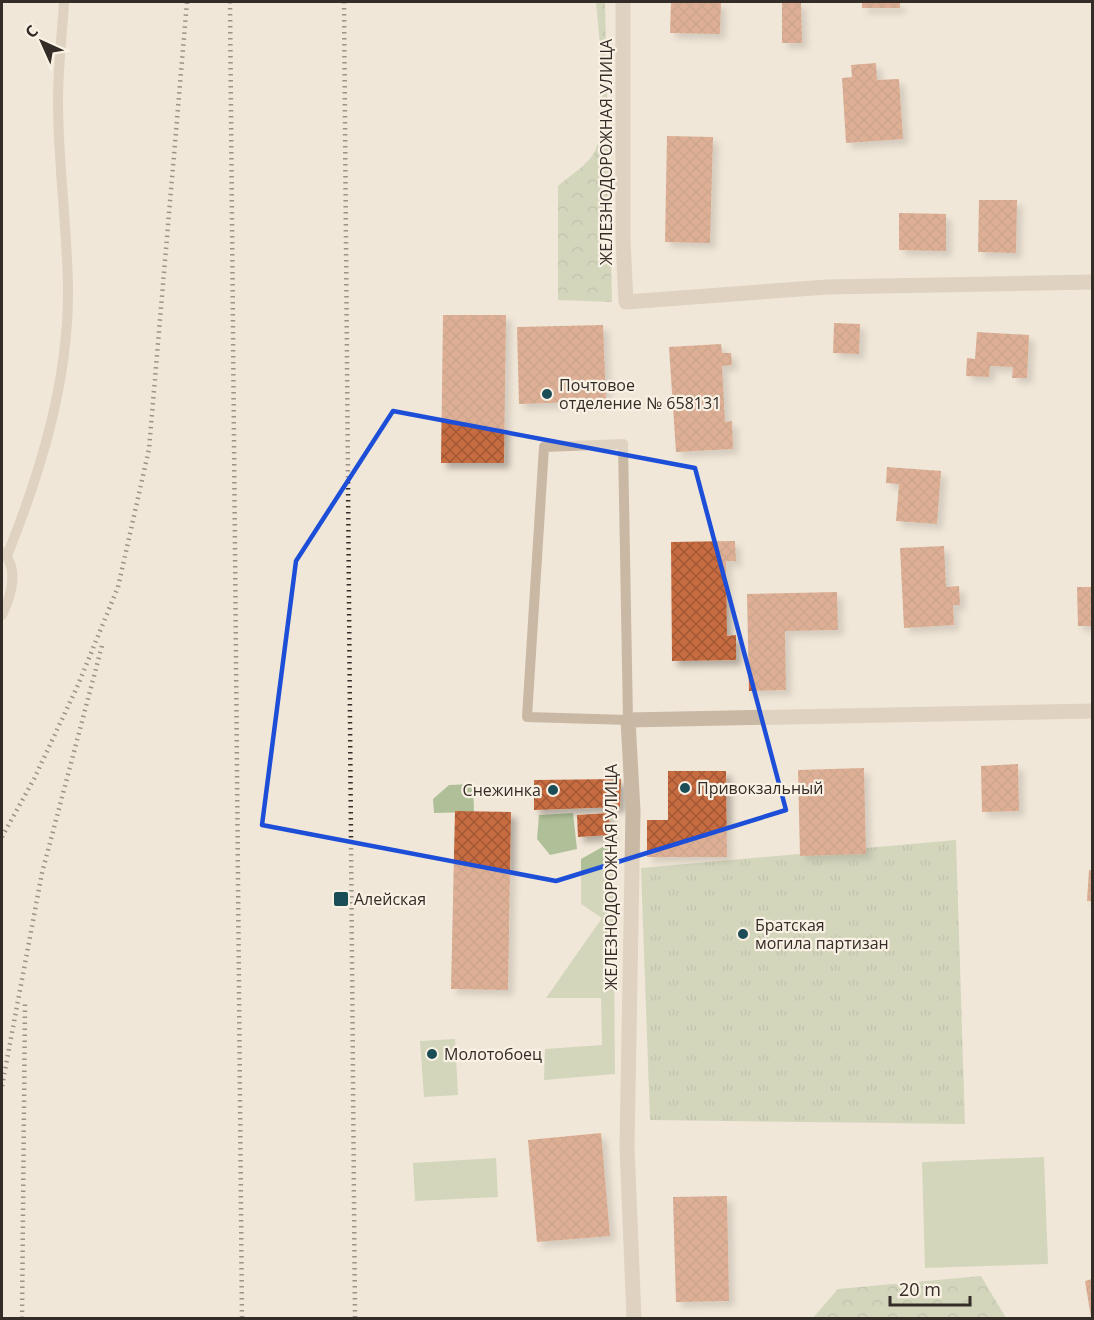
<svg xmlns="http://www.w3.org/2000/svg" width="1094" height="1320" viewBox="0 0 1094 1320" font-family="'Open Sans',sans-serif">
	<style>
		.grass { fill: #afc098 }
		.forest { fill: url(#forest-crowns) }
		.park { fill: url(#park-tufts) }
		.building { fill: url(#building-cross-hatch); filter: url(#shadow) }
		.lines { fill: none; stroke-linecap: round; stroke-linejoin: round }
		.lane { stroke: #c9b8a4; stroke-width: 10 }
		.street { stroke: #c9b8a4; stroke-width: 15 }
		.rail { stroke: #342c26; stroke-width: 4.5; stroke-dasharray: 1.5 4.5; stroke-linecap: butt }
		.marked { fill: none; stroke: #1d4ed8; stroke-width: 4.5; stroke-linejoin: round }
		.poi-dot { fill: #1b4d56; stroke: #f9f1e4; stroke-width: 2 }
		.labels { text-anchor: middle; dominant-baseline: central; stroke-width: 4.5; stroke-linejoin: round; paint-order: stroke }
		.street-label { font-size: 16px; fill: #342c26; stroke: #f9f1e4 }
		.poi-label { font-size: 16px; fill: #342c26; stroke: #f9f1e4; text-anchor: start }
	</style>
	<defs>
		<pattern id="forest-crowns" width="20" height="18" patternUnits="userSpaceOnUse" patternTransform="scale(1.5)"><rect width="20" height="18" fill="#afc098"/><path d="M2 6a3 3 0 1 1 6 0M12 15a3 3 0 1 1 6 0" fill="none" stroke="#8f9c7c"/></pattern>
		<pattern id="park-tufts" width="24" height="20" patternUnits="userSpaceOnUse" patternTransform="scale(1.5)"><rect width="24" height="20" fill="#afc098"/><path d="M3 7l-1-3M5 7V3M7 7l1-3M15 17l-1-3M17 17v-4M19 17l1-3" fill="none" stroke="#8f9c7c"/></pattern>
		<pattern id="building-cross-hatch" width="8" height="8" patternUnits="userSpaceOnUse" patternTransform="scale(1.5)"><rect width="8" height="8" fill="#c76c40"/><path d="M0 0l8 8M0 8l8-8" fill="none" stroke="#a25935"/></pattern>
		<filter id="shadow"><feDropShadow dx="5.5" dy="5.5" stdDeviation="3" flood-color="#0004"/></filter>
	</defs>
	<rect width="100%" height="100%" fill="#f1e7d8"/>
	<g class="grass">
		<polygon points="473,784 474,812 434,813 433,799 449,785"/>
		<polygon points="573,813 577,849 550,855 537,839 539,815"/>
		<polygon points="613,841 615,1074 544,1080 545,1049 602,1045 601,998 546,998 602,918 581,904 581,859"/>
		<polygon points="455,1039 458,1095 424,1097 420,1041"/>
		<polygon points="1044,1157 1048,1264 925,1268 922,1162"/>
		<polygon points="496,1158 498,1197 415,1201 413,1163"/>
	</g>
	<g class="forest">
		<path d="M596,2H605L612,302L558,300V186C569,176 589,164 595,151C610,118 599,38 596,2Z"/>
		<polygon points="981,1276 1006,1318 813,1318 838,1289"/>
	</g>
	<polygon class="park" points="956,840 965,1124 650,1120 641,868"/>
	<g class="building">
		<polygon points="671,2 721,2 720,34 670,33"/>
		<polygon points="782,2 801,2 802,43 782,43"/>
		<rect x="862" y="2" width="38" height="6"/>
		<polygon points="876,63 877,80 899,79 903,139 846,143 842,78 852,77 851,65"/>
		<polygon points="667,136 713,137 710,243 665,242"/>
		<polygon points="979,200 1017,200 1016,253 978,252"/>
		<polygon points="899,213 946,214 946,251 899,250"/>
		<polygon points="443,315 506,315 504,463 441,463"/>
		<polygon points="834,323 860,324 859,354 833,353"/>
		<polygon points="603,325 606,401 519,404 517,327"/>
		<polygon points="977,332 1029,335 1027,378 1012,378 1013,367 990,366 989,377 966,376 967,358 975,359"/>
		<polygon points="721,344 722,353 731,353 732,365 722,366 725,422 732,421 733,449 676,452 669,347"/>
		<polygon points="887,467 941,471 937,524 896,521 899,484 886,483"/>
		<polygon points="735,541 736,561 726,561 727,636 736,635 736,660 672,661 671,542"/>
		<polygon points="944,546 946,587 959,586 960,605 953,605 954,625 904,628 900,548"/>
		<polygon points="1077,587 1092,587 1092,626 1078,626"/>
		<polygon points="837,592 838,630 785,631 786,690 749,691 747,594"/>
		<polygon points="1018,764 1019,811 982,812 981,766"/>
		<polygon points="864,768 866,854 800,856 798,770"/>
		<polygon points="668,771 726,771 727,857 647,857 647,820 668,820"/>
		<polygon points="621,779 620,807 534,810 534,780"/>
		<polygon points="455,811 511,812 508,990 451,989"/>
		<polygon points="609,813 610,835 578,837 577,815"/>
		<polygon points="1089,870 1092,870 1092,901 1087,901"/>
		<polygon points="601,1133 610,1236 537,1242 528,1140"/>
		<polygon points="727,1196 729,1301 676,1302 673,1197"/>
		<polygon points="1092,1279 1092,1317 1091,1317 1085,1281"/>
	</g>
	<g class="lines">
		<g class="lane">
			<polygon points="623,444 628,720 527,717 544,447"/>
			<path d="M7,556C41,471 69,380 68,287C67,225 58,163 58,101C58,68 62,35 64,2"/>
			<path d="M2,615C11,597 20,567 2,552"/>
		</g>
		<g class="street">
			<polyline points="623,2 623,240 626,302 827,287 1092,282"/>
			<polyline points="634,1318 627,1147 633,811 628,720 1092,711"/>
		</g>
		<g class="rail">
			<polyline points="230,2 242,1318"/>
			<polyline points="344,2 355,1318"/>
			<polyline points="2,837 34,779 78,685 118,587 149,449 187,2"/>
			<polyline points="2,1086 42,873 103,642"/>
			<polyline points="22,1318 25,1003"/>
		</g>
	</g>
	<path d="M0 0H1094V1320H0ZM393,411L695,468L786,810L556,881L262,825L296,561Z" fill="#f1e7d8" fill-opacity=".55" fill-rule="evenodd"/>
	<path class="marked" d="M393,411L695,468L786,810L556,881L262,825L296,561Z"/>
	<g class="poi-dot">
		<circle cx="547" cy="394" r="6"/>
		<circle cx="685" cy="788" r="6"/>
		<circle cx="553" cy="790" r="6"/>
		<rect x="333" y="891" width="16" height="16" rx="3"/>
		<circle cx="743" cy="934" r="6"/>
		<circle cx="432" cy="1054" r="6"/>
	</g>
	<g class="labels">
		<g class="street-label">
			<text transform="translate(606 152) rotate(-90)">ЖЕЛЕЗНОДОРОЖНАЯ УЛИЦА</text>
			<text transform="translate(611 877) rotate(-90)">ЖЕЛЕЗНОДОРОЖНАЯ УЛИЦА</text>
		</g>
		<g class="poi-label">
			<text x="559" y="385">Почтовое<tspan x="559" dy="18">отделение № 658131</tspan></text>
			<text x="697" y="788">Привокзальный</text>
			<text x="541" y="790" text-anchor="end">Снежинка</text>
			<text x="354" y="899">Алейская</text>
			<text x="755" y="925">Братская<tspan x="755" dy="18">могила партизан</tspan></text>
			<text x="444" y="1054">Молотобоец</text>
		</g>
	</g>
	<rect width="1094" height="1320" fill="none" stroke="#342c26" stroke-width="6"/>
	<g transform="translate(42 42) rotate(315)" stroke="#f9f1e4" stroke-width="4.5" paint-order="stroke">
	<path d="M0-4.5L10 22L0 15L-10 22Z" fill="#342c26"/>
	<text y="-9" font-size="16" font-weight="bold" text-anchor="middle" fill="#342c26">С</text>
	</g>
	<path d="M890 1296v9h80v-9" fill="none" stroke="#342c26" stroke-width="3"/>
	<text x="899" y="1296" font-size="18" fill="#342c26" stroke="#f9f1e4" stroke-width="4.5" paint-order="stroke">20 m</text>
</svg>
